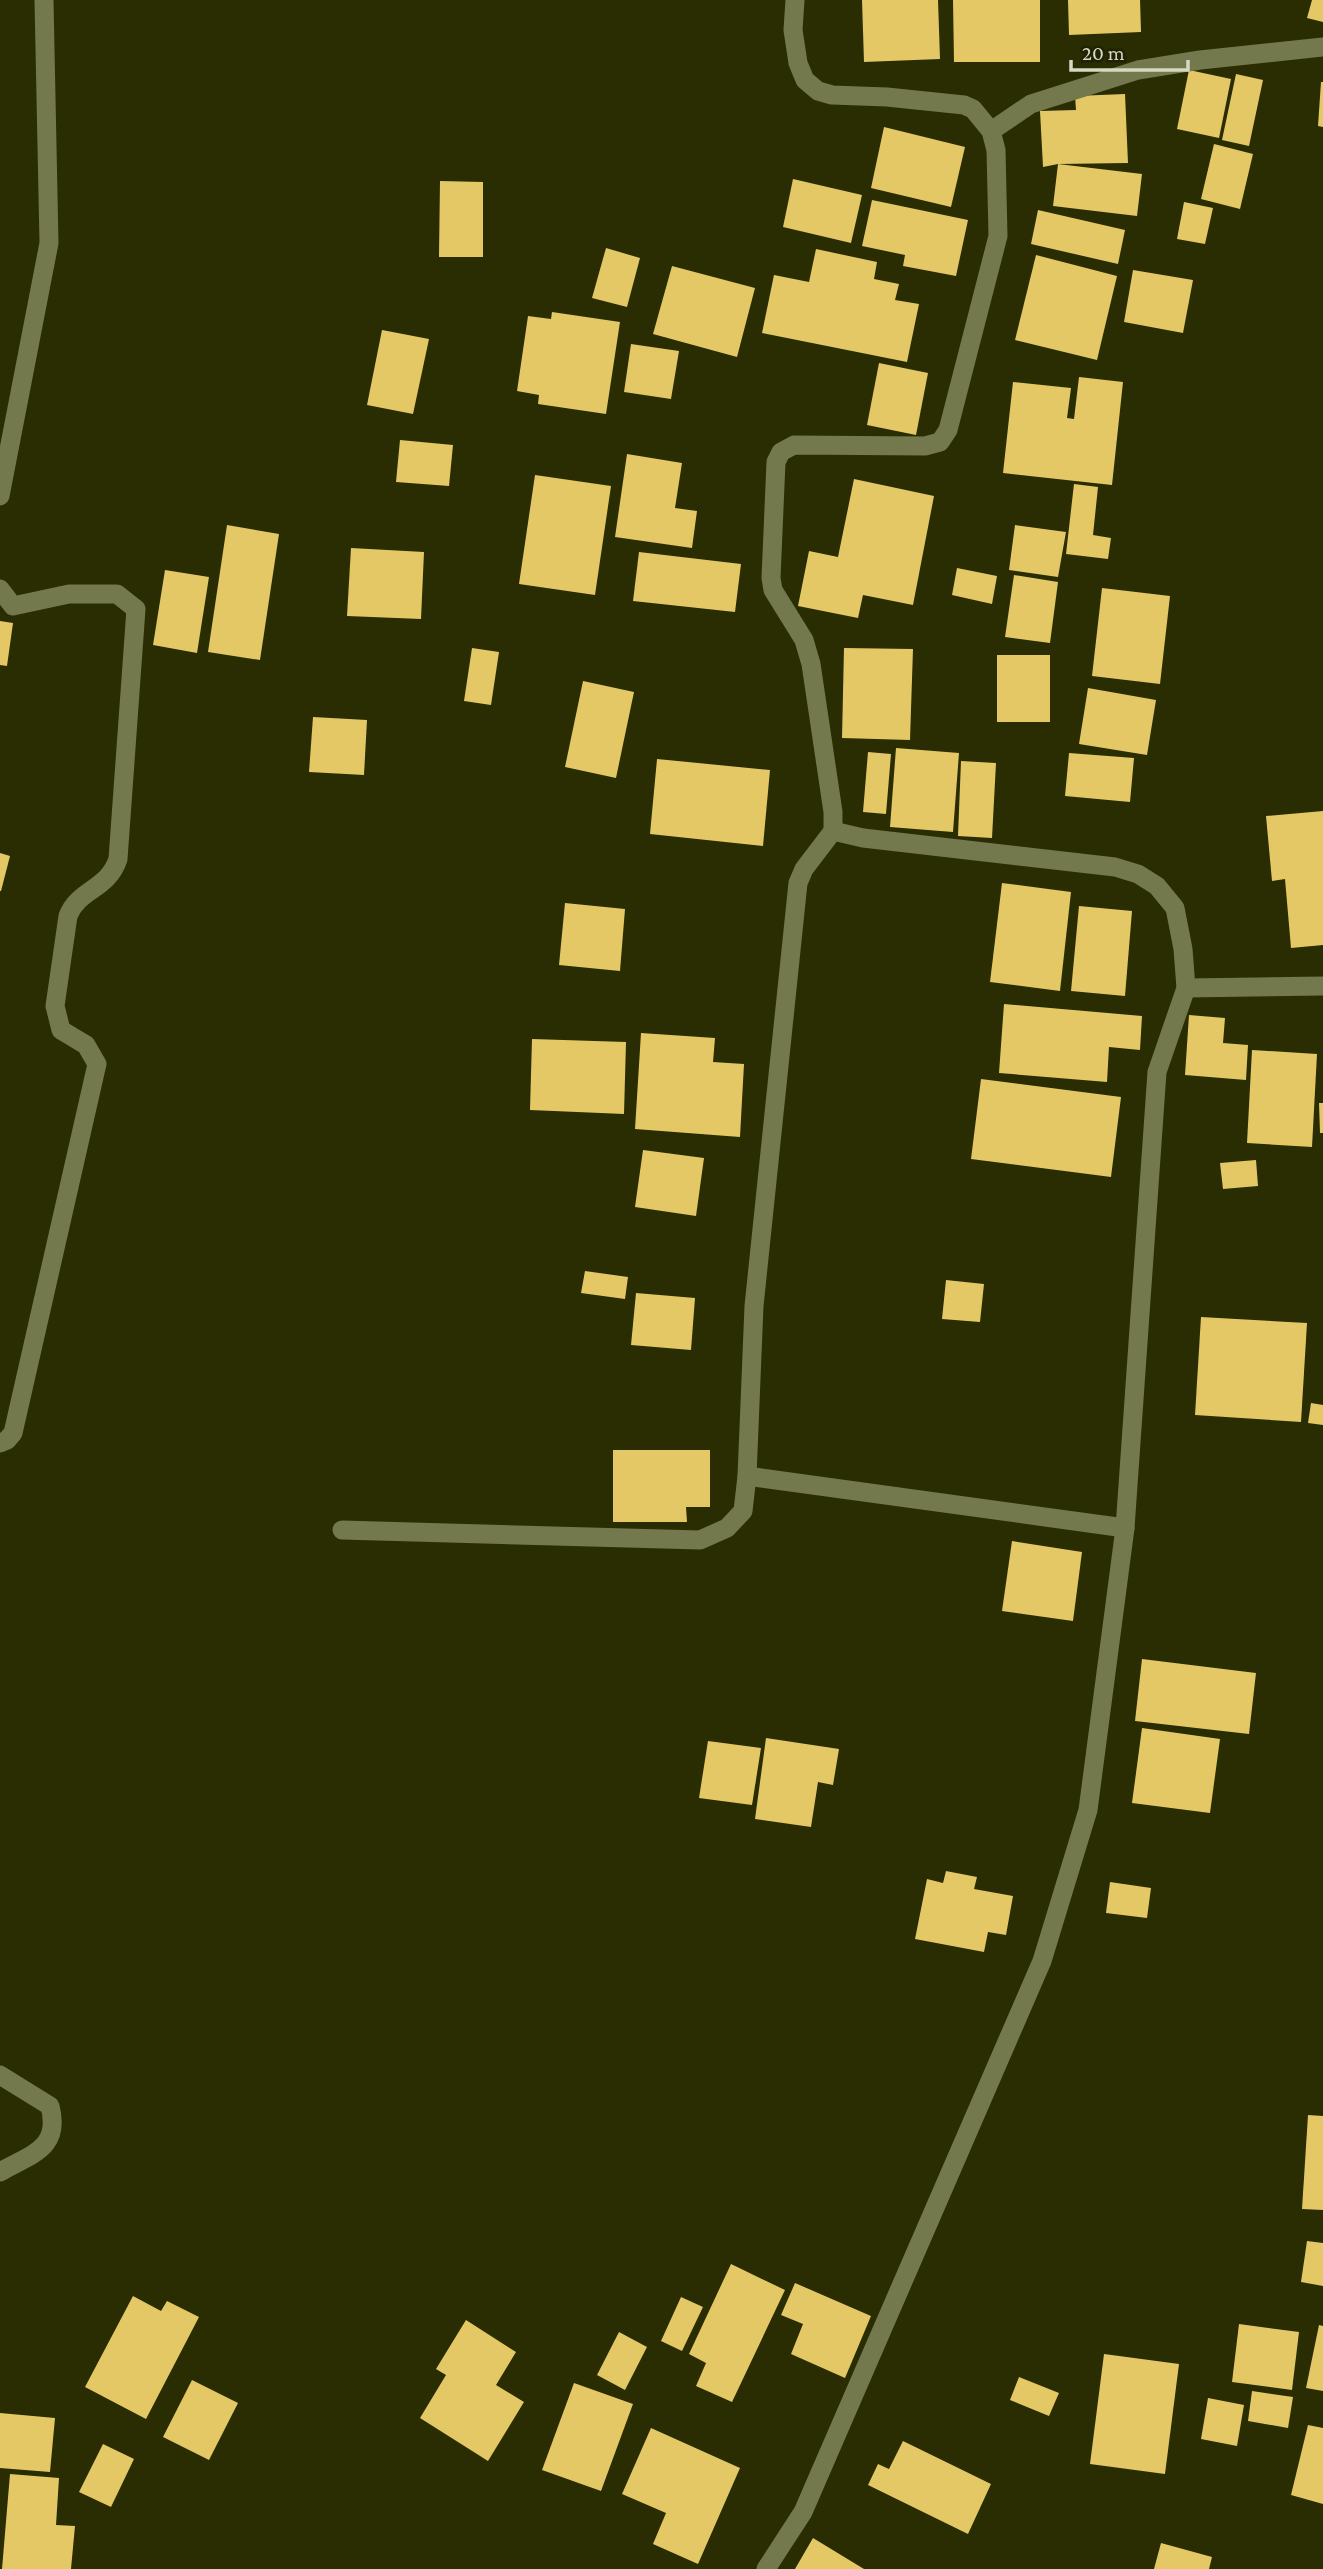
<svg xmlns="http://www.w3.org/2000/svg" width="1323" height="2569" viewBox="0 0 1323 2569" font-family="'Crimson Pro',serif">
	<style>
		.building { fill: #e4c866 }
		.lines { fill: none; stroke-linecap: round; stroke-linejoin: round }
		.minor { stroke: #73784d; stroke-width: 19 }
	</style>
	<rect width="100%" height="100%" fill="#292d01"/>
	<g class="building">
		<polygon points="862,0 938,0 940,59 864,62"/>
		<polygon points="953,0 1040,0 1040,62 954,62"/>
		<polygon points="1068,0 1140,0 1141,32 1069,35"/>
		<polygon points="1312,0 1323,0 1323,22 1307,18"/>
		<polygon points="1189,70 1231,79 1219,138 1177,129"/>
		<polygon points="1236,74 1263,80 1249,146 1222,140"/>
		<polygon points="1321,82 1323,82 1323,127 1318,126"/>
		<polygon points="1125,94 1128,163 1058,164 1142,174 1137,216 1053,206 1058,164 1043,167 1040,111 1076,110 1075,96"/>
		<polygon points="884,127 965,147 951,207 871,188"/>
		<polygon points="1214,144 1253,154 1240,209 1201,199"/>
		<polygon points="793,179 862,195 851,243 783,227"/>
		<polygon points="440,181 483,182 483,257 439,257"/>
		<polygon points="872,200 968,220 956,276 903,266 905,255 862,246"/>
		<polygon points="1184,202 1213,208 1205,244 1177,239"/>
		<polygon points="1038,210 1125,230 1118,264 1031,244"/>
		<polygon points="606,248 640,258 627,307 592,298"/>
		<polygon points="816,249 877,262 874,279 899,284 895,300 919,304 907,362 762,333 774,275 809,282"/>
		<polygon points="1036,255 1117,276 1097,360 1015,340"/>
		<polygon points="672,266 755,288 737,357 653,334"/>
		<polygon points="1133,270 1193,280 1183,333 1124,322"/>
		<polygon points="552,312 620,322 606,414 538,404 539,395 517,391 528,316 551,319"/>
		<polygon points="382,330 429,339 413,414 367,405"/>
		<polygon points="631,344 679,351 671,399 624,392"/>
		<polygon points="879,363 928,373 916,435 867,425"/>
		<polygon points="1079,377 1123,382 1112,485 1003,473 1013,382 1071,388 1067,418 1074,419"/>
		<polygon points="400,440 453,445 449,486 396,482"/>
		<polygon points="627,454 682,463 675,508 697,511 692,548 615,537"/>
		<polygon points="535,475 611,486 595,595 519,584"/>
		<polygon points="854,479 934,496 913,605 863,595 858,618 798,606 809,551 838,557"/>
		<polygon points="1074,484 1098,487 1093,535 1111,538 1108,559 1066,554"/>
		<polygon points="227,525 279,534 260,660 208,652"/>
		<polygon points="1015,525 1066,532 1058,577 1009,570"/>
		<polygon points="351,548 424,552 421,619 347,616"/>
		<polygon points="639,552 741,564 735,612 633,601"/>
		<polygon points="957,568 997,576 992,604 952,595"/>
		<polygon points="165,570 209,577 197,653 153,645"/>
		<polygon points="1014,575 1058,582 1050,643 1005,637"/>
		<polygon points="1102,588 1170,596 1160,684 1092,676"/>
		<polygon points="0,621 13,623 7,666 0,665"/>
		<polygon points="472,648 499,652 491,705 464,701"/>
		<polygon points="844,648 913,649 910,740 842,738"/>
		<rect x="997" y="655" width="53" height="67"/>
		<polygon points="583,681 634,692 616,778 565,767"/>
		<polygon points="1088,688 1156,700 1147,755 1079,744"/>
		<polygon points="313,717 367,720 364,775 309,772"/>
		<polygon points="896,748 959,753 953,832 890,827"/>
		<polygon points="868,752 891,754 886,814 863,812"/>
		<polygon points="1069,753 1134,758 1130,802 1065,796"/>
		<polygon points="657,759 770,770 763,846 650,834"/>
		<polygon points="961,761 996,763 992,838 958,836"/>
		<polygon points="1323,811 1323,945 1291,948 1285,879 1272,881 1266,816"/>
		<polygon points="0,853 10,856 1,891 0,891"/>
		<polygon points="1002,883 1071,892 1060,991 990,982"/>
		<polygon points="565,903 625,909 620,971 559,965"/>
		<polygon points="1079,906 1132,911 1125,996 1071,991"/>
		<polygon points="1004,1004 1142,1016 1140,1050 1109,1047 1107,1082 999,1073"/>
		<polygon points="1189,1015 1225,1018 1223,1043 1248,1045 1246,1080 1185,1075"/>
		<polygon points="641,1033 715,1038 713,1062 744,1064 740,1137 635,1129"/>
		<polygon points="532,1039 626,1042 624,1114 530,1110"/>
		<polygon points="1252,1050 1317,1054 1312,1147 1247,1143"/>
		<polygon points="981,1079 1121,1097 1111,1177 971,1159"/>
		<polygon points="1319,1103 1323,1103 1323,1133 1320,1133"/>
		<polygon points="643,1150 704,1158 696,1216 635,1207"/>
		<polygon points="1256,1160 1258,1186 1223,1189 1220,1163"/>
		<polygon points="585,1271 628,1277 625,1299 581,1293"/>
		<polygon points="946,1280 984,1284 980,1322 942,1319"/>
		<polygon points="636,1293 695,1298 691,1350 631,1345"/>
		<polygon points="1201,1317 1307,1323 1301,1422 1195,1415"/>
		<polygon points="1311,1403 1323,1405 1323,1425 1308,1423"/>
		<polygon points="613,1450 710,1450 710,1507 686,1507 687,1522 613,1522"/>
		<polygon points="1012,1541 1082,1552 1073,1621 1002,1611"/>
		<polygon points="1142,1659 1256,1673 1249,1734 1135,1721"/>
		<polygon points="1142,1728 1220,1739 1210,1813 1132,1803"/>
		<polygon points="766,1738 839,1749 833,1785 818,1782 811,1827 755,1819"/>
		<polygon points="708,1741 761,1748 752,1805 699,1798"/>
		<polygon points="946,1871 977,1877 974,1889 1013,1896 1006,1935 988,1932 984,1952 915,1939 927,1879 943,1883"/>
		<polygon points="1110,1882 1151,1888 1147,1918 1106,1913"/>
		<polygon points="1308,2115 1323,2116 1323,2210 1302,2209"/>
		<polygon points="1307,2241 1323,2243 1323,2286 1301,2282"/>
		<polygon points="731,2264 785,2290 732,2402 696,2386 706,2363 689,2354"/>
		<polygon points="795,2283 871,2316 845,2378 791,2354 803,2324 781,2315"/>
		<polygon points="133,2296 161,2311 167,2301 199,2317 146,2419 85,2387"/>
		<polygon points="681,2297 703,2307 682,2351 661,2341"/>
		<polygon points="466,2320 516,2352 496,2385 524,2402 488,2461 420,2418 446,2375 436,2369"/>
		<polygon points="1239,2324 1299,2332 1292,2390 1232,2382"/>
		<polygon points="1319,2325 1323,2326 1323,2391 1306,2388"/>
		<polygon points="619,2332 647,2347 625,2390 597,2375"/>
		<polygon points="1104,2354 1179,2364 1165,2474 1090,2464"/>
		<polygon points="1019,2377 1059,2393 1049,2416 1010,2400"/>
		<polygon points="192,2380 238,2403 209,2460 163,2437"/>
		<polygon points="574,2383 633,2404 601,2491 542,2470"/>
		<polygon points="1252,2391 1293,2397 1288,2428 1248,2421"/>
		<polygon points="1208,2398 1244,2405 1237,2446 1201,2439"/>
		<polygon points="0,2413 55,2418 50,2472 0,2468"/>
		<polygon points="1308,2425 1323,2428 1323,2504 1291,2495"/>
		<polygon points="651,2428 740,2468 698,2564 653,2544 666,2513 622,2494"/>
		<polygon points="903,2441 991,2484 968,2534 868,2485 878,2464 889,2469"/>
		<polygon points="103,2444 134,2459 111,2507 79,2492"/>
		<polygon points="10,2474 59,2478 56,2525 75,2526 71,2569 2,2569"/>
		<polygon points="813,2538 864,2569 795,2569"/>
		<polygon points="1161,2543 1212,2557 1209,2569 1154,2569"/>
	</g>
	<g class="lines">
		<g class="minor">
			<polyline points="991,131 1031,104 1138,70 1200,60 1323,47"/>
			<polyline points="0,496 49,243 44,0"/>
			<path d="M0,589L13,606L69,594H117L136,609L118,859C108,890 78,889 68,916L55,1006L61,1030L86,1045L97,1064L13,1433L7,1440L0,1443"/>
			<polyline points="1186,988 1323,986"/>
			<polyline points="747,1476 1125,1528"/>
			<polyline points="342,1530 700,1540 727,1528 743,1511 747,1476 754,1306 798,883 804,869 833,831"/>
			<path d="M0,2075L50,2106C61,2149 31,2154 0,2172"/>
			<polyline points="766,2569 803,2512 1042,1961 1088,1810 1125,1528 1157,1072 1186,988 1183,949 1175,908 1157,886 1138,874 1115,867 863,838 833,831 833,812 811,664 804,640 773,590 771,578 776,462 781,452 794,445 925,446 940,442 948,430 998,236 996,150 991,131 973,109 964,105 887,97 832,95 818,91 805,80 798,63 793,30 795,0"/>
		</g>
	</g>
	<path d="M1071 60v10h117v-10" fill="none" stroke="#d5d8c2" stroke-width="3.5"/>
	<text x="1082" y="60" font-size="21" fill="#d5d8c2" stroke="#202203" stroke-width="5" paint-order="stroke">20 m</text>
</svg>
